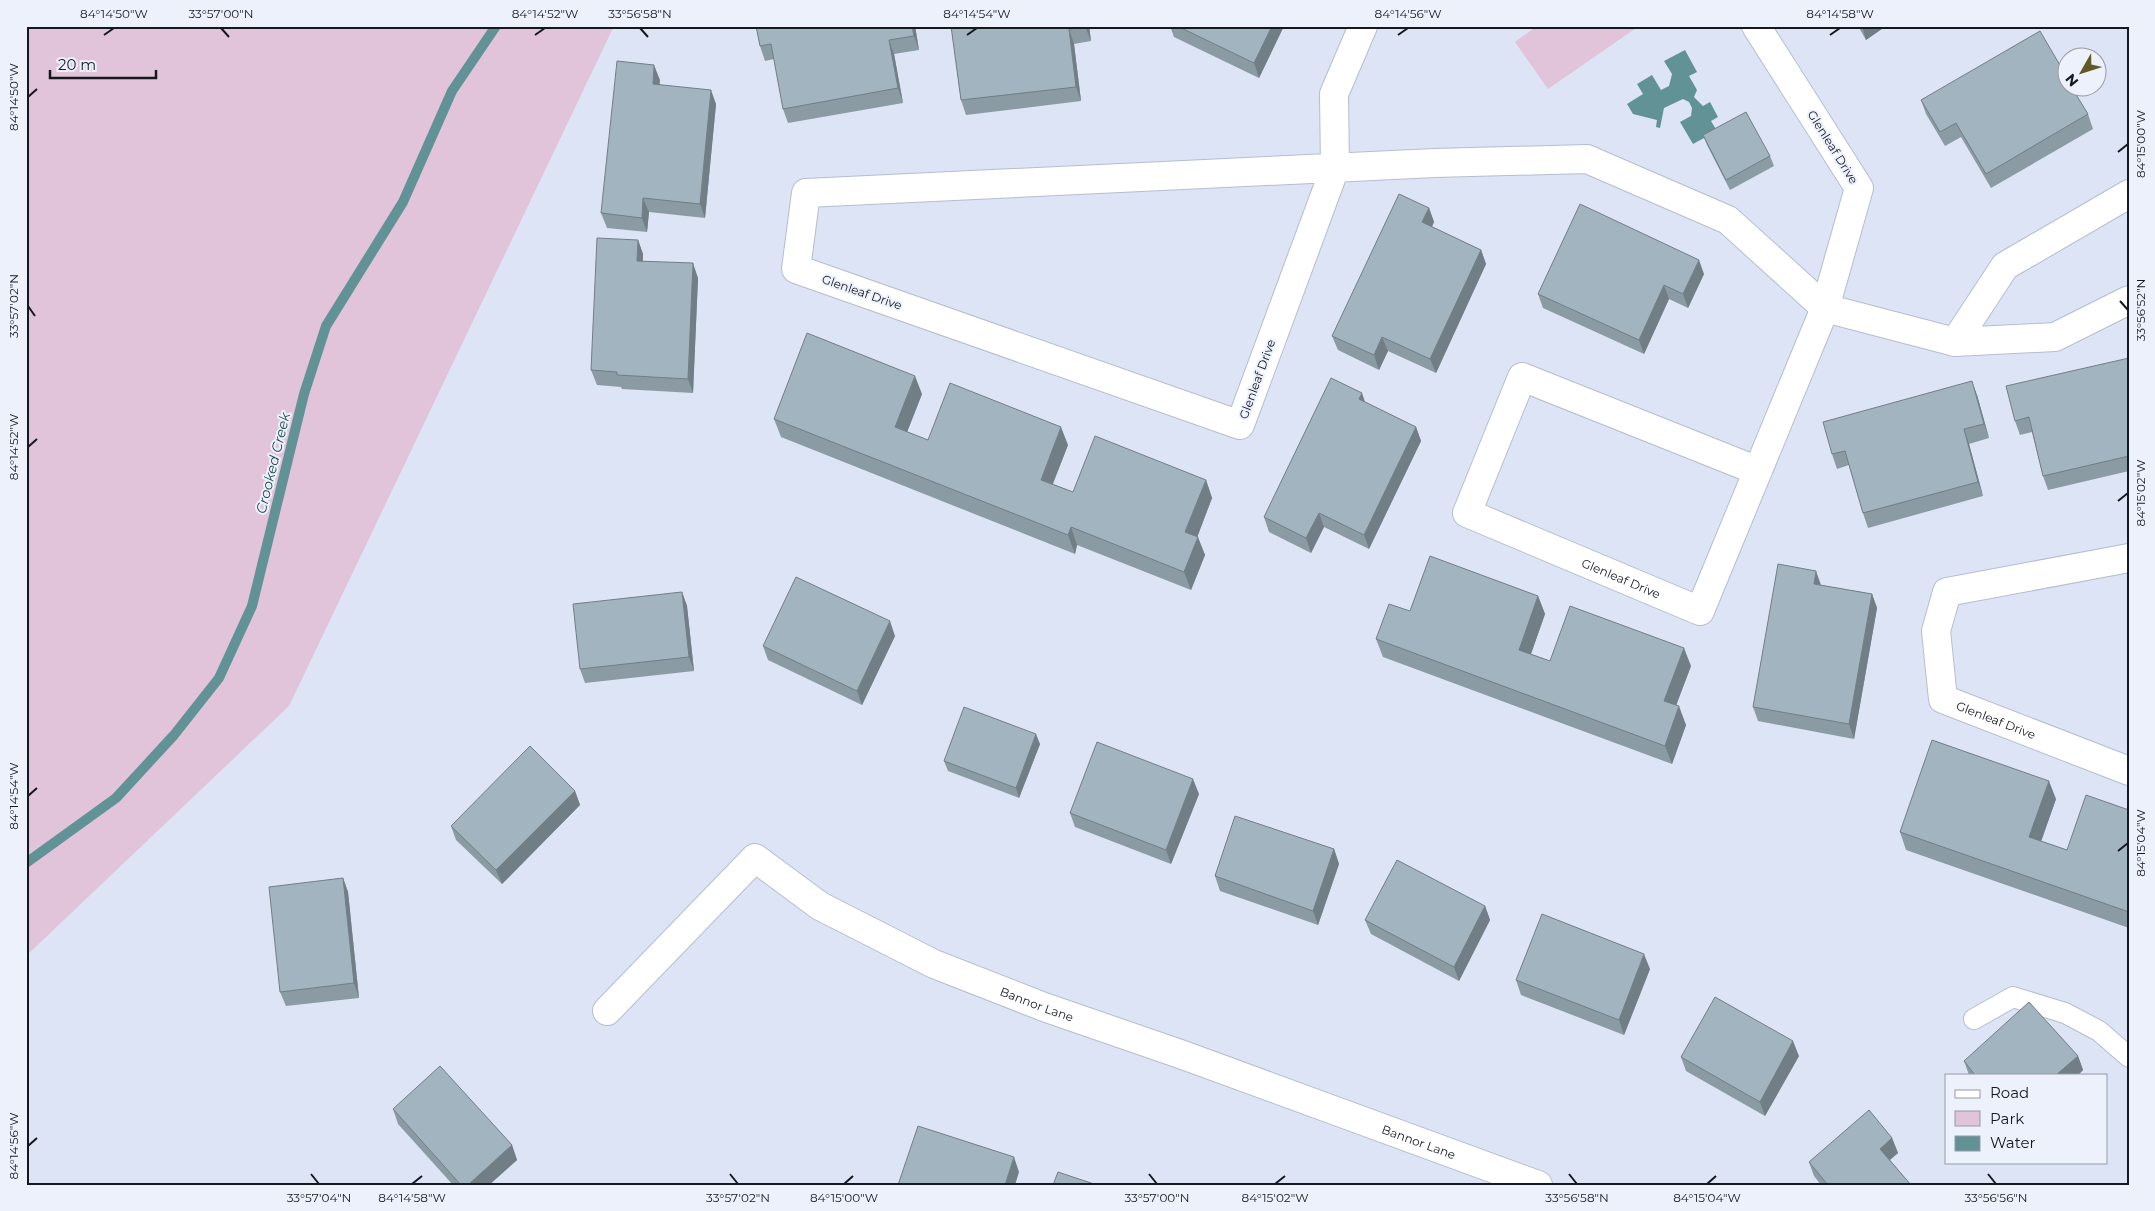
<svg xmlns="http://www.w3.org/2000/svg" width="2155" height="1211" viewBox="0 0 2155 1211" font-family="Montserrat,sans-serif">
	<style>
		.green { fill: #e1c3da }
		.water { fill: #619396 }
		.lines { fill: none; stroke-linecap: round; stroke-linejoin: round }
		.stream { stroke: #619396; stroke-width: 10 }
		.lane-casing { stroke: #b5bdce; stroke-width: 22 }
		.street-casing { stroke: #b5bdce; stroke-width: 30 }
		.lane { stroke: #fff; stroke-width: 20 }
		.street { stroke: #fff; stroke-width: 28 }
		.wall { fill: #8b9ba4 }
		.shaded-wall { fill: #717e86 }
		.building { fill: #a2b4bf; stroke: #717e86 }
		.ticks { fill: none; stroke: #16181f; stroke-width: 2 }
		.labels { text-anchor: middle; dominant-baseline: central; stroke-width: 4; stroke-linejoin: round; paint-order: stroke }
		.street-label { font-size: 12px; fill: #16181f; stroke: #edf1fc }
		.water-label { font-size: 14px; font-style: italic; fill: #1e4d4f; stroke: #edf1fc }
		.neatline { fill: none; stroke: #16181f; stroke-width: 2 }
		.ticks-label { font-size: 12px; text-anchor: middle; fill: #16181f }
	</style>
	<rect width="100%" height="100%" fill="#dde4f6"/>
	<g class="green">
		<polygon points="26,26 614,26 289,706 26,956"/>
		<polygon points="1537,26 1639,26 1548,89 1515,42"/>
	</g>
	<polygon class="water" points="1685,50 1697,72 1689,76 1697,90 1694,97 1703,106 1710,102 1718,117 1711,121 1717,131 1693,144 1680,122 1691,116 1692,108 1689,102 1683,99 1664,108 1660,128 1656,127 1657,120 1633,114 1627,104 1643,94 1637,84 1652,75 1661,90 1669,86 1672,74 1664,61"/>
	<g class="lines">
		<polyline class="stream" points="26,863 116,798 174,735 219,678 252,606 304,394 326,326 403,202 452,91 496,26"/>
		<defs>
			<polyline id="lane" points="1974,1019 2013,997 2065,1013 2099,1031 2129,1057"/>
			<g id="street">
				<polyline points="1363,26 1334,94 1335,168 1240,425 796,269 806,193 1435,163 1587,159 1728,220 1825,308 1859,188 1756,26"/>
				<polyline points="1955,342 2005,266 2129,194"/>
				<path id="s1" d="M1758,471L1522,377L1467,513L1700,611L1825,308L1955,342L2055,337L2129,300"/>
				<path id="s2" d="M2129,558L1947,592L1936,631L1943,699L2129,771"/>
				<path id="s3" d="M607,1011L755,858L820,906L934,964L1044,1007L1183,1055L1538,1185"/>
			</g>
		</defs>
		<use href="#lane" class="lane-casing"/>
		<use href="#street" class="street-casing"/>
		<use href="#lane" class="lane"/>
		<use href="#street" class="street"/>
	</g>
	<g class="wall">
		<polygon points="756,26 915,26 919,50 894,54 903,103 788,123 783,109 774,59 765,61 760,46"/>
		<polygon points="951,26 1089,26 1091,41 1074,44 1081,101 966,115 961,100"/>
		<polygon points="1170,26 1284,26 1259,78 1174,37"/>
		<polygon points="1858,26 1886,26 1866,40"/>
		<polygon points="660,80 659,84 716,104 705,218 649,212 647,232 607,228 601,213"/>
		<polygon points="1921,100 2088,114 2093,129 1991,188 1961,137 1945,146 1926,114"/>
		<polygon points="1703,135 1770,156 1774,166 1730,190 1707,145"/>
		<polygon points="1429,208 1434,222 1432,227 1481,250 1486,264 1436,373 1388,351 1379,370 1338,350 1332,336"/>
		<polygon points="638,240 643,254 643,261 698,278 693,393 622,389 621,387 597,385 591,370"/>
		<polygon points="1704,274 1688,308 1669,299 1644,354 1543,308 1538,294"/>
		<polygon points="2129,358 2129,471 2048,490 2043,476 2032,432 2020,435 2015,421"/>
		<polygon points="922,394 907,432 928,440 1068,445 1053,484 1073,492 1206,480 1212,498 1197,537 1205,555 1191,590 1077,545 1075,554 781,437 774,419"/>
		<polygon points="1977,395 1989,438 1969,444 1983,496 1868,528 1863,513 1849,465 1837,469 1832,454"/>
		<polygon points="1365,402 1416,427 1421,441 1369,549 1324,527 1311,553 1269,532 1264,517"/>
		<polygon points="1821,585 1872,594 1877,608 1854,739 1758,721 1753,707"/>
		<polygon points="682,592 687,606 694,671 585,683 580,669"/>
		<polygon points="1538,596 1545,614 1531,654 1550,661 1691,666 1676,705 1686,725 1672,764 1383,657 1376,639 1410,611"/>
		<polygon points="895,636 862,705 768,660 763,646"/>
		<polygon points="1040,744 1019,798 948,771 944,761"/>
		<polygon points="575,791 580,805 502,884 456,840 451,826"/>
		<polygon points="1199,794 1171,864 1075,827 1070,813"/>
		<polygon points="2056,799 2041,841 2067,850 2129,810 2129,928 1906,850 1900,832"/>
		<polygon points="1334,849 1339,864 1318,925 1220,891 1215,876"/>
		<polygon points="343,878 348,892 359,998 286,1006 280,992"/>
		<polygon points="1485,906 1490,920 1459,981 1371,934 1365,920"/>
		<polygon points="1650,969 1624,1035 1521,995 1516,980"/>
		<polygon points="1799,1056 1765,1116 1686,1071 1681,1057"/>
		<polygon points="2078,1056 2083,1070 2078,1075 1969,1075 1964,1061"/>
		<polygon points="393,1109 512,1145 517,1160 489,1185 453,1185 398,1124"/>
		<polygon points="1892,1138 1898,1153 1890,1160 1911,1185 1821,1185 1814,1176 1809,1162"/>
	</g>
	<g class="shaded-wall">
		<polygon points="912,26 915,26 919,50 914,36"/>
		<polygon points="1085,26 1089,26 1091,41"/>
		<polygon points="1272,26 1284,26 1259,78 1254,63"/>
		<polygon points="1862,26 1886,26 1866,40"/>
		<polygon points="1069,29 1074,44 1081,101 1076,87"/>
		<polygon points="889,40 894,54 903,103 898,88"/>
		<polygon points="654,65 660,80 658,98 653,84"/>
		<polygon points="711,90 716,104 705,218 700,204"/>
		<polygon points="643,198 649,212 647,232 642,218"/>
		<polygon points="1429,208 1434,222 1427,236 1422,222"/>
		<polygon points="638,240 643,254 642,275 637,261"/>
		<polygon points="1481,250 1486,264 1436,373 1430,359"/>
		<polygon points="1699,260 1704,274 1688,308 1683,294"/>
		<polygon points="693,263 698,278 693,393 688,379"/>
		<polygon points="1664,285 1669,299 1644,354 1639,340"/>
		<polygon points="1382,337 1388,351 1379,370 1374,355"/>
		<polygon points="915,376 922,394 902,445 895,427"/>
		<polygon points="1972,381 1977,395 1989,438 1984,424"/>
		<polygon points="1362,393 1367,408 1359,399"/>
		<polygon points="1061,427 1068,445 1047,498 1041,480"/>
		<polygon points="1416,427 1421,441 1369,549 1364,535"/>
		<polygon points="1964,429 1969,444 1983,496 1978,482"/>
		<polygon points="1206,480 1212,498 1192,551 1185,532"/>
		<polygon points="1319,513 1324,527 1311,553 1306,538"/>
		<polygon points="1071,527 1077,545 1075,554 1068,535"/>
		<polygon points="1198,537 1205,555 1191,590 1184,572"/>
		<polygon points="1816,571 1821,585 1814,584"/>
		<polygon points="682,592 687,606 694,671 689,657"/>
		<polygon points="1872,594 1877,608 1854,739 1849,724"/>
		<polygon points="1538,596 1545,614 1526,668 1519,650"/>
		<polygon points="890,621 895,636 862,705 857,691"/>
		<polygon points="1684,648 1691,666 1671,719 1664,701"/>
		<polygon points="1679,706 1686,725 1672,764 1665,746"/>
		<polygon points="1036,734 1040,744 1019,798 1016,788"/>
		<polygon points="1193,779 1199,794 1171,864 1166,850"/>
		<polygon points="2049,781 2056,799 2036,856 2029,837"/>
		<polygon points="575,791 580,805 502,884 496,870"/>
		<polygon points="1334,849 1339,864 1318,925 1313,911"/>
		<polygon points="343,878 348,892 359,998 354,983"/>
		<polygon points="1485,906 1490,920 1459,981 1454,967"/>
		<polygon points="1644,954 1650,969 1624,1035 1619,1020"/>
		<polygon points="1793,1041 1799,1056 1765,1116 1760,1102"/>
		<polygon points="2078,1056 2083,1070 2078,1075 2056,1075"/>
		<polygon points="1892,1138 1898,1153 1886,1163 1880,1149"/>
		<polygon points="512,1145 517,1160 489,1185 468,1185"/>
		<polygon points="1014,1157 1019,1172 1015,1185 1005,1185"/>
	</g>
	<g class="building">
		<polygon points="756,26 912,26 914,36 889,40 898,88 783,109 771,44 760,46"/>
		<polygon points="951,26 1085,26 1085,27 1069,29 1076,87 961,100"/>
		<polygon points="1177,26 1272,26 1254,63"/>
		<polygon points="2040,31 2068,79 2068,88 2072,88 2088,114 1986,174 1956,123 1940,132 1921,100"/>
		<polygon points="617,61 654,65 653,84 711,90 700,204 643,198 642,218 601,213"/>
		<polygon points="1746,112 1770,156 1726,180 1703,135"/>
		<polygon points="1399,194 1429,208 1422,222 1481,250 1430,359 1382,337 1374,355 1332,336"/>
		<polygon points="1580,204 1699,260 1683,294 1664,285 1639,340 1538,294"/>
		<polygon points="597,238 638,240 637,261 693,263 688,379 617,375 617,372 591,370"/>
		<polygon points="807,333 915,376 895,427 928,440 950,383 1061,427 1041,480 1073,492 1095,436 1206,480 1185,532 1198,537 1184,572 1071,527 1068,535 774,419"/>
		<polygon points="2129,358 2129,456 2043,476 2029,417 2015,421 2006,386"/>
		<polygon points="1331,378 1362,393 1359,399 1416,427 1364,535 1319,513 1306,538 1264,517"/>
		<polygon points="1972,381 1984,424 1964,429 1978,482 1863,513 1845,451 1832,454 1823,422"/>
		<polygon points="1430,556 1538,596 1519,650 1550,661 1570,606 1684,648 1664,701 1679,706 1665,746 1376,639 1389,604 1410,611"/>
		<polygon points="1778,564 1816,571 1814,584 1872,594 1849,724 1753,707"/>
		<polygon points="796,577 890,621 857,691 763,646"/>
		<polygon points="682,592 689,657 580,669 573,604"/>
		<polygon points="964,707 1036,734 1016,788 944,761"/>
		<polygon points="1932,740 2049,781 2029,837 2067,850 2086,795 2129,810 2129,912 1900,832"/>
		<polygon points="1097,742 1193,779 1166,850 1070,813"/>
		<polygon points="530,746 575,791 496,870 451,826"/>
		<polygon points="1235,816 1334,849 1313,911 1215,876"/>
		<polygon points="1397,860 1485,906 1454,967 1365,920"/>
		<polygon points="343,878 354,983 280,992 269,887"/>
		<polygon points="1542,914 1644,954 1619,1020 1516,980"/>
		<polygon points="1715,997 1793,1041 1760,1102 1681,1057"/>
		<polygon points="2029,1002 2078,1056 2056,1075 1975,1075 1964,1061"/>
		<polygon points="440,1066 512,1145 468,1185 461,1185 393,1109"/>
		<polygon points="1869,1110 1892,1138 1880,1149 1911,1185 1828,1185 1809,1162"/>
		<polygon points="918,1126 1014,1157 1005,1185 898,1185"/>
		<polygon points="1058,1172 1097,1185 1053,1185"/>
	</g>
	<path class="ticks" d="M221,28L229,37M640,28L648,37M104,35L114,28M535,35L545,28M967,35L977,28M1398,35L1408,28M1830,35L1840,28M28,97L37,89M2118,152L2128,144M2120,301L2128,310M28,306L35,316M28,447L37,439M2118,501L2128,493M28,796L37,788M2118,851L2128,843M28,1146L37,1138M311,1174L319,1184M730,1174L738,1184M1149,1174L1157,1184M1569,1174L1577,1184M1988,1174L1996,1184M412,1184L422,1176M844,1184L853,1176M1275,1184L1285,1176M1707,1184L1716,1176"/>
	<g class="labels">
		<g class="street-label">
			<text transform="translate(1833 147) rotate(58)">Glenleaf Drive</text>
			<text transform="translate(862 292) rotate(19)">Glenleaf Drive</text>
			<text transform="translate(1257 379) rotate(-70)">Glenleaf Drive</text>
			<text stroke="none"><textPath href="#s1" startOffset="568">Glenleaf Drive</textPath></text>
			<text stroke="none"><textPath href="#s2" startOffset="351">Glenleaf Drive</textPath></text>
			<text stroke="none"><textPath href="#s3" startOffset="532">Bannor Lane</textPath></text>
			<text stroke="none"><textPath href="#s3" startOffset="938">Bannor Lane</textPath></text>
		</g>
		<g class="water-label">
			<text transform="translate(273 463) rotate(-76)">Crooked Creek</text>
		</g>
	</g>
	<rect width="2155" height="1211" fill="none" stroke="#edf1fc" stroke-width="55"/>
	<rect x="1945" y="1074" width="162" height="90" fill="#edf1fc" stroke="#979aa4"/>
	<rect x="1955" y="1090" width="25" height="8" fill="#ffffff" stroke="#979aa4"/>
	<text x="1990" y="1098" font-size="15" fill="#16181f">Road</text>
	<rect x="1955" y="1111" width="25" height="15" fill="#e1c3da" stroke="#979aa4"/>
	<text x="1990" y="1124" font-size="15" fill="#16181f">Park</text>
	<rect x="1955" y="1136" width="25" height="15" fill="#619396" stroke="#979aa4"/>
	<text x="1990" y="1148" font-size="15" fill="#16181f">Water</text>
	<g transform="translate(2082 72) rotate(231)"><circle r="24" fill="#edf1fc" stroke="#979aa4"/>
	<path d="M0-4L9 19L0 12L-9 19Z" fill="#625926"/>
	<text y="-8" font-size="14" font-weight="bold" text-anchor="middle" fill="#16181f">N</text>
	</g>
	<path d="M50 70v8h106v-8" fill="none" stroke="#16181f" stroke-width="2.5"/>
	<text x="58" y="70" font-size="15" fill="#16181f" stroke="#edf1fc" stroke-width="4" paint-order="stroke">20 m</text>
	<rect x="28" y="28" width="2100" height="1156" class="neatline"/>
	<g class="ticks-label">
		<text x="114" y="18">84°14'50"W</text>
		<text x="221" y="18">33°57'00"N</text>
		<text x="545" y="18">84°14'52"W</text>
		<text x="640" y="18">33°56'58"N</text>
		<text x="977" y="18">84°14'54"W</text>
		<text x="1408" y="18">84°14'56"W</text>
		<text x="1840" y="18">84°14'58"W</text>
		<text transform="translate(14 97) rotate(-90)" y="4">84°14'50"W</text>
		<text transform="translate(2141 144) rotate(-90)" y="4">84°15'00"W</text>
		<text transform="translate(14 306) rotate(-90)" y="4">33°57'02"N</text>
		<text transform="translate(2141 310) rotate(-90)" y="4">33°56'52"N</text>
		<text transform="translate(14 447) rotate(-90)" y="4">84°14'52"W</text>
		<text transform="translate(2141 493) rotate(-90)" y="4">84°15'02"W</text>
		<text transform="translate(14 796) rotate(-90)" y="4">84°14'54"W</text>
		<text transform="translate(2141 843) rotate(-90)" y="4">84°15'04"W</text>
		<text transform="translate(14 1146) rotate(-90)" y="4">84°14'56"W</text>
		<text x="319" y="1202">33°57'04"N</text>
		<text x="412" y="1202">84°14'58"W</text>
		<text x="738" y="1202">33°57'02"N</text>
		<text x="844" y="1202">84°15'00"W</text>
		<text x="1157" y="1202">33°57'00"N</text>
		<text x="1275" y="1202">84°15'02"W</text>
		<text x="1577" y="1202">33°56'58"N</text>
		<text x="1707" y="1202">84°15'04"W</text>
		<text x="1996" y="1202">33°56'56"N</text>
	</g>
</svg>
